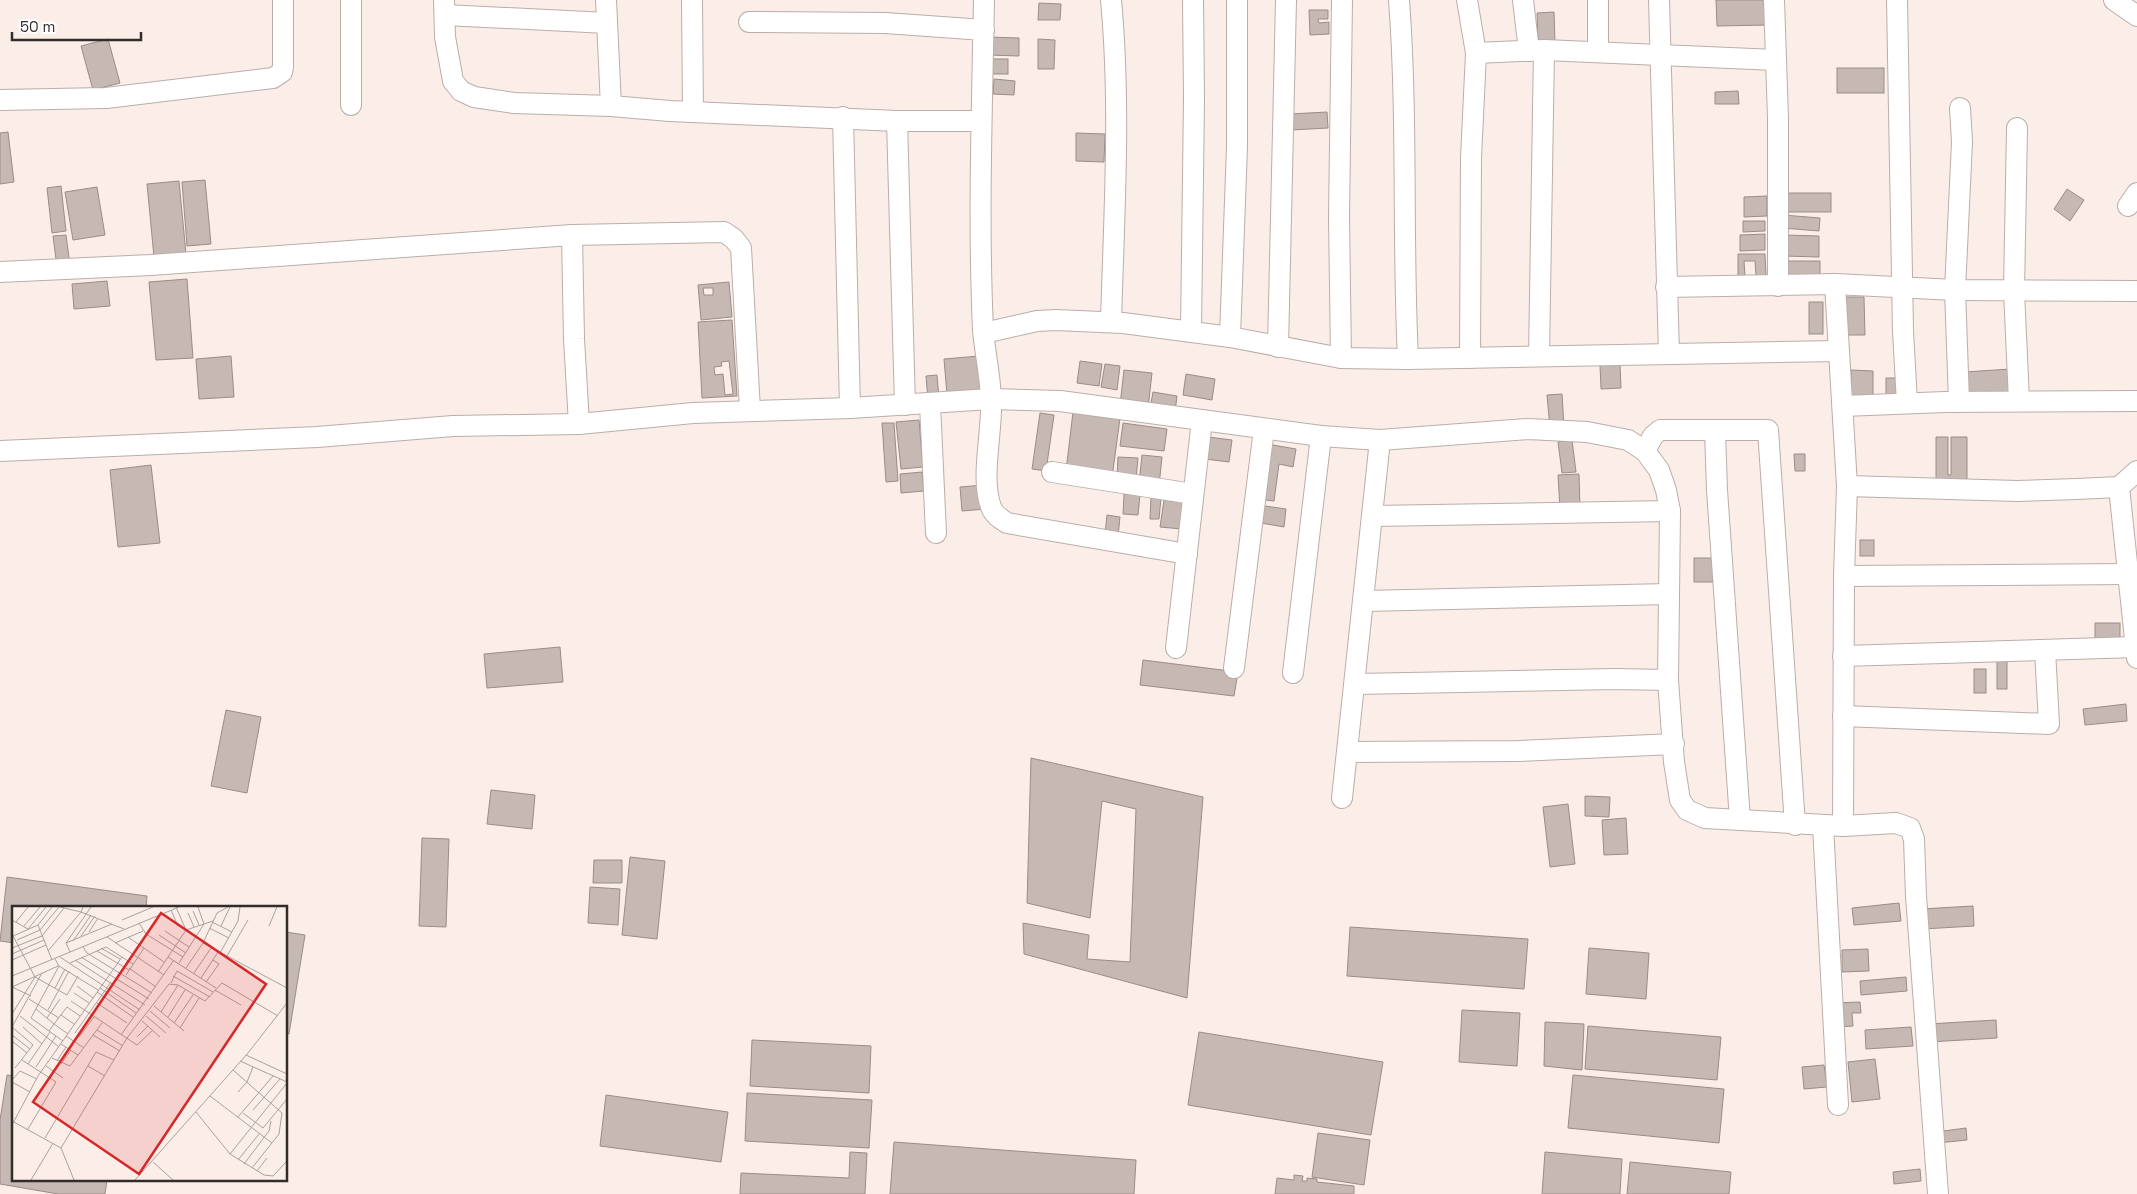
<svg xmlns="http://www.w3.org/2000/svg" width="2137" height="1194" viewBox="0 0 2137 1194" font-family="'Space Grotesk',sans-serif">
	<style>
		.building { fill: #c6b9b4; stroke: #9a8d89; fill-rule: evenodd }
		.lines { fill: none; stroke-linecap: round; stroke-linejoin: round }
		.minor-casing { stroke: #bbaea9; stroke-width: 22 }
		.minor { stroke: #fff; stroke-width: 20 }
		.inset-road { fill: none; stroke: #aba19d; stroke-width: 1 }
		.view { fill: #d62828; fill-opacity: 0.15; stroke: #d62828; stroke-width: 2.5 }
		.inset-edge { fill: none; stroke: #322d2b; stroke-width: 2.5 }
	</style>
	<rect width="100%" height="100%" fill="#fbeee9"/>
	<g class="building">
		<polygon points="1716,0 1768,0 1769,25 1717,26"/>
		<polygon points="1039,3 1061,4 1060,20 1038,20"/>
		<polygon points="1309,10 1328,10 1328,19 1318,19 1319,23 1329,22 1329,34 1310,35"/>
		<polygon points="1554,12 1555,43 1538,44 1537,13"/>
		<polygon points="989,37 1019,38 1019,56 989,55"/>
		<polygon points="108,39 120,83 93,90 81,46"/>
		<polygon points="1038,39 1055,40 1054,69 1038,69"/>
		<rect x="989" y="59" width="19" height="15"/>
		<rect x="1837" y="68" width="47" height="25"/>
		<polygon points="994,79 1015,81 1014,95 993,94"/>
		<polygon points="1738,91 1739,104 1715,104 1715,92"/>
		<polygon points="1327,112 1328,128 1291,130 1290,114"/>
		<polygon points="8,132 14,182 0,184 0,133"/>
		<polygon points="1076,133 1105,134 1104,162 1076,161"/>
		<polygon points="205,180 211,244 187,246 182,182"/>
		<polygon points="179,181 186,254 154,257 147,184"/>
		<polygon points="61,186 66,231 52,233 47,188"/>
		<polygon points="97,187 105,235 73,240 65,192"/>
		<polygon points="2067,189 2084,200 2070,221 2054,209"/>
		<rect x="1781" y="193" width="50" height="19"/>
		<polygon points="1767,196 1767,216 1744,217 1744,197"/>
		<polygon points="1783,215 1820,218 1819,231 1782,228"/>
		<polygon points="1743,221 1765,221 1765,231 1743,232"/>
		<polygon points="1765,234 1765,250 1740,251 1740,235"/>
		<polygon points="66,235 70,265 57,267 53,236"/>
		<polygon points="1784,235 1819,236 1819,257 1783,256"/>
		<polygon points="1738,254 1765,254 1766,276 1756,276 1755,261 1744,261 1745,276 1738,276"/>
		<polygon points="1783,261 1820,261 1820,282 1783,281"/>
		<polygon points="187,279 193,358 156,360 149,282"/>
		<polygon points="107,281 110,306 74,309 72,284"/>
		<path d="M729,282L732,317L701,320L698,285ZM703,288H713V295H704Z"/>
		<polygon points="1843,297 1864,297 1865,335 1844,335"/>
		<rect x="1809" y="302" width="14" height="32"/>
		<path d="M732,320L737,396L702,398L698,322ZM729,361L733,394L725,395L723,374L715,375L714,367L722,366L721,362Z"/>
		<polygon points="231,356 234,397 199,399 196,359"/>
		<polygon points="979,356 982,392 947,395 944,359"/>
		<polygon points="1080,361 1102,364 1099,386 1077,383"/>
		<polygon points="1105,364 1120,366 1117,390 1101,387"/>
		<polygon points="1620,364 1621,388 1601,389 1600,365"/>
		<polygon points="2010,369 2011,393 1966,395 1965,372"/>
		<polygon points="1124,370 1152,373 1148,409 1120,405"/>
		<polygon points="1851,370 1873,371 1873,398 1851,398"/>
		<polygon points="1186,374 1215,379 1212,400 1183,395"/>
		<polygon points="937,375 939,399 928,400 926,376"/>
		<rect x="1886" y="378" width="13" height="20"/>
		<polygon points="1153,392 1177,396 1175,412 1150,409"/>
		<polygon points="1562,394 1564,427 1550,428 1547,395"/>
		<polygon points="1073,412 1120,418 1112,478 1066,471"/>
		<polygon points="1040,413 1054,415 1046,471 1032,469"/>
		<polygon points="919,420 923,467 901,469 896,422"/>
		<polygon points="882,423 894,423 898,481 886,482"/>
		<polygon points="1123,423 1167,429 1164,451 1120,446"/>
		<polygon points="1208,437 1232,440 1229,462 1205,459"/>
		<polygon points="1936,437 1948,437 1948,475 1951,475 1951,437 1967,437 1967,488 1936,487"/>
		<polygon points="1572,440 1576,472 1562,473 1558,442"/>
		<polygon points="1267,444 1296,449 1293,467 1279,464 1274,501 1258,499"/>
		<polygon points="1794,454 1805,454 1805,471 1795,471"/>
		<polygon points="1142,455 1162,457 1159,486 1139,483"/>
		<polygon points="1118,457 1138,458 1136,479 1117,478"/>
		<polygon points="151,465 160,543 118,547 110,470"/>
		<polygon points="922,472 924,491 901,493 900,474"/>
		<polygon points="1579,474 1580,508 1560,509 1558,475"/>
		<polygon points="984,485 986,509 962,511 960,487"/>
		<polygon points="1124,494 1140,495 1138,515 1123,514"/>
		<polygon points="1151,497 1161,498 1159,519 1150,519"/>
		<polygon points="1164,500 1186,503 1182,529 1160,527"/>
		<polygon points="1258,505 1286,509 1284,527 1255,522"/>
		<polygon points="1107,515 1120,517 1118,536 1105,534"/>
		<rect x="1860" y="540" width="14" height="16"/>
		<rect x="1694" y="558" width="19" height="24"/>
		<rect x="2095" y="623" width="25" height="21"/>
		<polygon points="560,647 563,682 487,688 484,654"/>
		<rect x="1997" y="658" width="10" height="31"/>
		<polygon points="1143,660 1238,672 1234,696 1140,685"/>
		<rect x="1974" y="669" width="12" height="24"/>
		<polygon points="2126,704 2127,721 2085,725 2083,709"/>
		<polygon points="226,710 261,717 247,793 211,786"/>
		<polygon points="1031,758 1203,797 1187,998 1024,954 1023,923 1089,935 1087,959 1130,962 1136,809 1102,801 1090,918 1027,903"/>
		<polygon points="491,790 535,795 532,829 487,824"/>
		<polygon points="1585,796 1610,797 1609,817 1585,816"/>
		<polygon points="1568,804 1575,864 1550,867 1543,807"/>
		<polygon points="1626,818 1628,854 1604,855 1602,820"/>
		<polygon points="422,838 449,839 446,927 419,926"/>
		<polygon points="630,857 665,861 657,939 622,935"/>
		<polygon points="594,860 622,860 622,883 593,883"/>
		<polygon points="7,877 147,896 146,908 14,908 14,943 0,941"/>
		<polygon points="590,887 620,889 618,925 588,923"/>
		<polygon points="1899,903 1901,921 1854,925 1852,908"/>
		<polygon points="1973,906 1974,926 1923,929 1921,909"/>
		<polygon points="1350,927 1528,939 1524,989 1347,976"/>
		<polygon points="286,932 305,935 289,1034 286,1034"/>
		<polygon points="1589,948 1649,953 1646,999 1586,994"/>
		<polygon points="1868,949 1869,971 1842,972 1842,950"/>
		<polygon points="1906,977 1907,991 1861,995 1860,981"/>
		<polygon points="1860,1002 1861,1013 1852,1013 1853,1026 1835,1027 1833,1003"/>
		<polygon points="1462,1010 1520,1013 1517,1066 1459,1062"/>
		<polygon points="1996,1020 1997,1038 1929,1042 1928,1024"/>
		<polygon points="1545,1022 1584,1024 1582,1070 1544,1066"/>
		<polygon points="1588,1026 1721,1037 1717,1080 1585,1069"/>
		<polygon points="1911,1027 1913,1046 1866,1049 1865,1030"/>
		<polygon points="1199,1032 1383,1062 1371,1135 1188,1105"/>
		<polygon points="752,1040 871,1046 869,1093 750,1086"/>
		<polygon points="1875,1059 1880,1099 1852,1102 1848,1062"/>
		<polygon points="1824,1065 1827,1087 1804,1089 1802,1067"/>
		<polygon points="7,1075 14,1076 14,1180 107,1180 105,1194 58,1194 0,1184 0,1120"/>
		<polygon points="1573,1075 1724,1089 1719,1143 1568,1128"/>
		<polygon points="747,1093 872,1100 869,1148 745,1141"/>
		<polygon points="606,1095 728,1112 721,1162 600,1146"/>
		<polygon points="1966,1128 1967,1140 1938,1143 1936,1132"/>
		<polygon points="1318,1133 1370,1140 1364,1185 1312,1177"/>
		<polygon points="894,1142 1136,1160 1134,1194 890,1194"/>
		<polygon points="850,1152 867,1153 865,1194 740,1194 741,1173 849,1178"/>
		<polygon points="1545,1152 1622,1159 1620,1194 1542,1194"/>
		<polygon points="1630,1162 1731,1172 1729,1194 1627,1194"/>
		<polygon points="1920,1169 1921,1181 1894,1184 1893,1172"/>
		<polygon points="1294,1175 1303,1176 1302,1181 1307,1181 1307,1178 1317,1179 1317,1182 1354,1186 1354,1194 1275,1194 1277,1178 1294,1180"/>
	</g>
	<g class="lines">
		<defs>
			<g id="minor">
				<polyline points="351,0 351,105"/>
				<polyline points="444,0 445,37 453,81 461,91 474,97 514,103 611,106 670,111 897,121 981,121"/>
				<polyline points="606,0 611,106"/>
				<polyline points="692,0 693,112"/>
				<path d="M984,0C982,110 978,220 983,330C985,353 990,375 991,398C993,430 980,477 991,507C994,515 1001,519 1007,523L1187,554"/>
				<path d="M1111,0C1121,107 1114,215 1111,322"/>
				<path d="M1399,0C1408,120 1402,240 1408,359"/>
				<polyline points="1467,0 1476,53 1471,158 1470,358"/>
				<polyline points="1523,0 1529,51"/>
				<polyline points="1598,0 1598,52"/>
				<polyline points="1659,0 1669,354"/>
				<polyline points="1774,0 1778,118 1778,286"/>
				<polyline points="1897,0 1903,331 1907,403"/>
				<polyline points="2114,0 2137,16"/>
				<polyline points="445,15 607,23"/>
				<polyline points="749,22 885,23 984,30"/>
				<polyline points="1476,53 1544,50 1776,60"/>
				<polyline points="0,100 106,98 273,78 282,72 283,67 283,0"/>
				<polyline points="843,117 850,408"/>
				<polyline points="897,121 905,405"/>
				<polyline points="2017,128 2014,291 2019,401"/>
				<polyline points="2128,206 2137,193"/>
				<polyline points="572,235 574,339 579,424"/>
				<polyline points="0,272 151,265 572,235 724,232 734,239 741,248 750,410"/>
				<polyline points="1835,284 1847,486 1844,576 1843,826"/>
				<polyline points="1666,287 1835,284 1955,290 2137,291"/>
				<polyline points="1191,332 1194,99 1193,0"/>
				<polyline points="984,333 1037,321 1056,320 1123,323 1230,337 1341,358 1408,359 1838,351"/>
				<polyline points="1230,337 1237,147 1237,0"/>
				<polyline points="1278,347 1286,0"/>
				<polyline points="1539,356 1544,50"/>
				<polyline points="1341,358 1339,217 1342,0"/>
				<polyline points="1959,402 1955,290 1962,142 1960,108"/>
				<polyline points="930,404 936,533"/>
				<polyline points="1843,406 1945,402 2137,401"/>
				<polyline points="1715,431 1717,490 1740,820"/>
				<polyline points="0,451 317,437 453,426 579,424 693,413 850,408 991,399 1060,401 1321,436 1380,440 1528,429 1587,432 1628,440 1645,451 1659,470 1666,490 1670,511 1668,680 1674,762 1680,800 1687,810 1705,818 1843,826 1896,823 1910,828 1914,839 1916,896 1938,1194"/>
				<polyline points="1645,451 1653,436 1660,430 1768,430 1795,825"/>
				<polyline points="1052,472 1193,494"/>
				<polyline points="1847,486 2017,491 2077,489 2119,487 2137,471"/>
				<polyline points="2119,487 2137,658"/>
				<polyline points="1372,516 1670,511"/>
				<polyline points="1844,576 2128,574"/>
				<polyline points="1364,601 1669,594"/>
				<polyline points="1176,648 1202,420"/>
				<polyline points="1843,656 2136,647"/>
				<polyline points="1234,668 1264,429"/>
				<polyline points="1293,673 1321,436"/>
				<polyline points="1356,684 1615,679 1668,680"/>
				<polyline points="1843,716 2049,724 2045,650"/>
				<polyline points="1348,752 1519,751 1674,744"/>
				<polyline points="1342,798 1380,440"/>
				<polyline points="1823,826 1838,1105"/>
			</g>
		</defs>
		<use href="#minor" class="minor-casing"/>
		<use href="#minor" class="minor"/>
	</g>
	<g transform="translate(12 906)">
		<rect width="275" height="275" fill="#fbeee9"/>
		<path class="inset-road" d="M48,1L69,6L71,1M164,1L174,24L201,15M159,4L166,20M181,5L187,19M176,7L182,21M0,14L16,23L34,1M110,14L141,1M4,16L16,1M200,16L220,26M127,17L134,28L171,51M26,19L40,1M12,20L28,1M209,20L218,1M257,20L265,1M197,22L217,32M153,25L177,41M77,26L86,12M0,28L23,71L55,89L66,70M147,29L174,47M1,30L26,19L40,54M69,30L83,10M95,31L152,69M116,31L152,56M5,34L28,24L47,1M61,35L79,9M54,37L79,1M103,37L131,25M191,37L275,82M71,41L75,47L140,87M0,42L30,30L52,2M89,42L108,53M36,45L69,6L112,23M85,45L117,64M58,46L54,37L100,18M208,47L226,15L228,1M0,48L32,34M215,50L236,14M48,51L128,104M69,51L137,93M156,51L204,82M43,53L47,60L86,84M0,54L34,39M63,54L133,99M58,57L94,41L121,58M167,57L192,18L186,1M47,60L19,112L51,135M117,62L144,81M174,62L191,37L205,7L216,1M146,66L174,24M182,67L199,42M114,69L132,42M0,70L167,1M161,70L198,91M189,72L206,46M194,76L207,58L201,54M159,77L165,65L201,86M65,80L81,92M43,82L53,63M88,82L124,107M203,84L229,99M85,86L121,111M62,87L77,97M19,90L0,81L46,60M17,93L47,112M59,95L125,139L141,124M85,97L115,117M142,100L172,125M24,103L42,118L55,101L68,110M36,104L57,65M138,105L158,122M149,106L166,79M0,108L23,71M49,109L62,118M8,110L47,141M134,110L154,127M156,111L173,84M35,112L48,93M130,115L148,131M162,117L181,89M11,121L30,138M168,122L187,92M85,124L111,140M37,125L42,118L56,128M63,127L99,76M0,129L18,143M81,129L108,145M109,129L162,54M54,130L72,142M67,131L82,111M125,131L136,120M0,135L15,147M49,138L66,149M234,149L275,168M40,152L58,160L90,117M10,154L44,176L16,223M45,155L54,141M228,155L275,176M16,158L38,126M49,158L59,144M34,160L51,172M76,160L93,170M24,161L44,130M3,162L21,139L0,121L30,67M221,164L270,207L267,228L240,262M0,174L8,165L25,173M0,176L18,186M226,186L235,176L241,161M198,190L260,237M241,204L268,173M184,206L218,248L252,269L261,270L275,255M231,207L251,222L275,193M226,211L261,170M0,215L49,242L62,274M0,219L26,170L110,51M33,232L84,146L102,154M49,242L115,132L157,78L166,79L193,95L210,77L266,110M218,248L275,177M226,254L247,228M141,256L161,274M232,258L257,225L259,215M245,265L255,252M19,274L41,237M123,274L236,147L275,97"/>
		<path class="view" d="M149,7L254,78L127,268L21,196Z"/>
		<rect width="275" height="275" class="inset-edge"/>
	</g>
	<path d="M12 32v8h129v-8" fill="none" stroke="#322d2b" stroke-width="2.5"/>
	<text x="20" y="32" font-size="15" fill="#322d2b" stroke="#fefefe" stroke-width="4" paint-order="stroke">50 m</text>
</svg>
